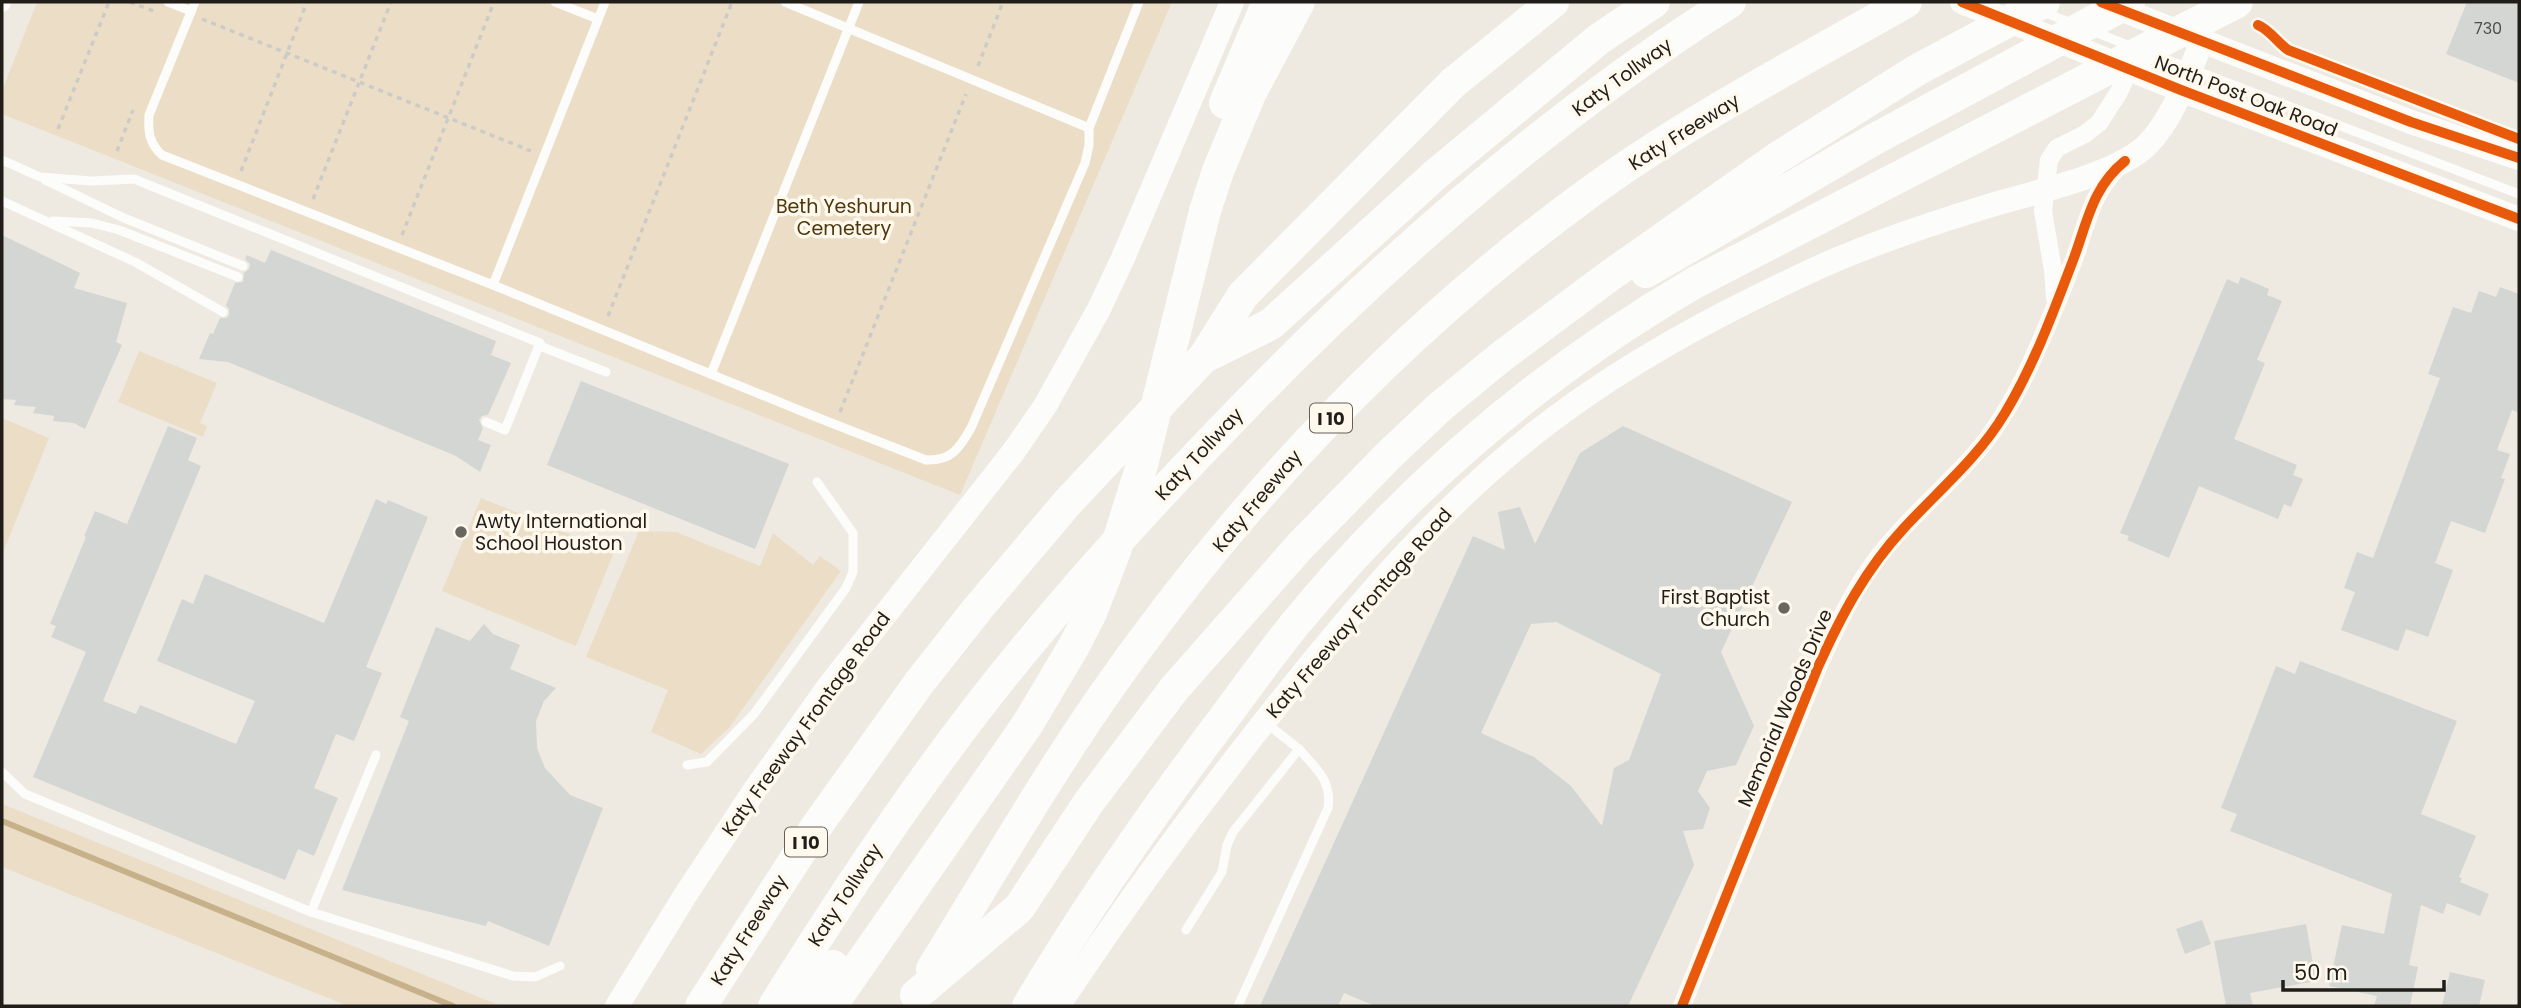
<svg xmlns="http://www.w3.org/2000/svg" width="2521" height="1008" viewBox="0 0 2521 1008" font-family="Poppins,sans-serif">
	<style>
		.green { fill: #ecdec6 }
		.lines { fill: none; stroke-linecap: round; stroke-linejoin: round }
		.stream { stroke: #c7b18a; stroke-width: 6 }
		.building { fill: #d3d6d3; fill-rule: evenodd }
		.path { stroke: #cccbc8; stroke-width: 3.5; stroke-dasharray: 5 5; stroke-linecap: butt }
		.service { stroke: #fcfcfa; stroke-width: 9 }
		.minor { stroke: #fcfcfa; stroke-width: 18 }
		.secondary { stroke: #fcfcfa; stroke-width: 24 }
		.motorway { stroke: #fcfcfa; stroke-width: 32 }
		.cycleway-casing { stroke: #fff8ed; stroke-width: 15 }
		.cycleway { stroke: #e8590c; stroke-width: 10 }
		.poi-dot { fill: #69655f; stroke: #fff8ed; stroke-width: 2.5 }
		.labels { text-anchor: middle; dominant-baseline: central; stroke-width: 7; stroke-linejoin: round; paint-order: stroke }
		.number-label { font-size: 16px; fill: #4e4d48 }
		.shield { fill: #fff8ed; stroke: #645f59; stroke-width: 2 }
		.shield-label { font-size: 18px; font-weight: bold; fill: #211e19 }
		.street-label { font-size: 19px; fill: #211e19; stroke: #fff8ed }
		.park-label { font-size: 19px; fill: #4d380c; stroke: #fff8ed }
		.poi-label { font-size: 19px; fill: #211e19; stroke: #fff8ed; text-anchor: start }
	</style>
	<rect width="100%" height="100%" fill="#eeeae1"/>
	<g class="green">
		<polygon points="37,2 1172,2 960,495 2,114 2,91"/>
		<polygon points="139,351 217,383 200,423 207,426 203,437 118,402"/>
		<polygon points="2,418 49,438 2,555"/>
		<polygon points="481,498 614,552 576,646 442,591"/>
		<polygon points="639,531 676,532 760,566 773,533 813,565 820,556 841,571 729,728 701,754 651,732 668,690 586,657"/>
		<polygon points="2,804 501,1006 348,1006 2,867"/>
	</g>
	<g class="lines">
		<polyline class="stream" points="2,821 453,1006"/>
	</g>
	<g class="building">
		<polygon points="2467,2 2519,2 2519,83 2446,54"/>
		<polygon points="2,235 80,273 74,288 127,303 116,342 122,345 85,429 74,423 53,421 54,416 33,413 36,407 14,405 16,400 2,399"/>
		<polygon points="271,250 496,341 491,355 511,363 488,415 482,416 479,420 483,428 478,440 491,445 480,472 456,456 228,362 199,359 210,333 213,334 220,318 226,318 229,315 229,309 226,305 235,283 243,282 244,273 249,269 250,264 245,259 247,255 265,263"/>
		<polygon points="2241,277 2269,289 2267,295 2282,301 2257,360 2265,363 2234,439 2297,465 2293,475 2303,479 2291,507 2284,504 2278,519 2199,486 2169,558 2127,540 2129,536 2120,533 2227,279 2238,284"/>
		<polygon points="2500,287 2519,294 2519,413 2512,410 2497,450 2510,454 2501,478 2505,479 2485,533 2451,521 2435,563 2453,570 2428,637 2406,629 2398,651 2341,630 2355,592 2344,588 2357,552 2373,558 2440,378 2428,374 2453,307 2471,313 2479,291 2496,297"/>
		<polygon points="581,381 789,464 755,549 547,465"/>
		<polygon points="168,426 197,438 188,460 201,466 103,701 136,714 140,705 236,744 255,701 157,661 182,599 193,604 205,574 324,623 376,499 386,504 388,500 428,517 366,667 382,673 354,741 336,734 314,788 338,798 314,856 298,849 285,880 33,777 86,652 51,637 56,626 50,624 86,537 84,536 95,511 127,524"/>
		<path d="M1623,426L1792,502L1721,652L1754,726L1736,765L1707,771L1698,791L1710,808L1703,829L1683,831L1694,865L1628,1006H1375L1344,993L1338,1006H1260L1473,536L1505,550L1498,512L1520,507L1535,544L1580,453ZM1556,622L1661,674L1629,760L1614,768L1602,826L1571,786L1534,757L1481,733L1531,624Z"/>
		<polygon points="484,624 493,634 520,645 510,669 556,688 544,701 536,721 537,748 545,768 570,795 603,808 549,946 488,921 486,926 342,890 409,721 400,717 436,627 470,641"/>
		<polygon points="2300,661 2457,721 2421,814 2476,836 2459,877 2462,878 2460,882 2489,894 2480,916 2447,903 2443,914 2421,905 2409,965 2418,967 2410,1006 2374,1006 2377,996 2329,986 2342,925 2384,934 2392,894 2230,831 2237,814 2221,808 2276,666 2295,674"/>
		<polygon points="2202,920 2211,944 2185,954 2176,929"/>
		<polygon points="2306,924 2316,981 2250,993 2253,1006 2226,1006 2214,941"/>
		<polygon points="2450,972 2485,980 2479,1006 2442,1006"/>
	</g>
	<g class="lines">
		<g class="path">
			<polyline points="130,2 156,12"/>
			<polyline points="202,19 531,151"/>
			<polyline points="978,66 1003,2"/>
			<polyline points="58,129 109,2"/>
			<polyline points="117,151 133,110"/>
			<polyline points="241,171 307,2"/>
			<polyline points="313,199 391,2"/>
			<polyline points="402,235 494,2"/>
			<polyline points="608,316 732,2"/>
			<polyline points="840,412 966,94"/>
		</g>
		<g class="service">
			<polyline points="168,2 191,11"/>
			<path d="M195,2L149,115C148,132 149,143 162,155L493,285"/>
			<polyline points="555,2 598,19"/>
			<path d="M605,2L493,285L811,415L926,460C951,461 959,449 971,428L1085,163L1089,145V128L1139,2"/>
			<polyline points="785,2 1089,128"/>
			<polyline points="2044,12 2073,24"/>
			<polyline points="2093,31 2132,47"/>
			<polyline points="2152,54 2519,194"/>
			<polyline points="2,160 40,177 91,181 134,179 540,343 505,430 486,422"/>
			<polyline points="45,180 124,218 243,266"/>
			<polyline points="2,201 135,262 223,312"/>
			<polyline points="53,221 92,223 119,230 238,277"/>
			<polyline points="540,346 606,372"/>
			<polyline points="711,374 859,2"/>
			<polyline points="687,765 707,762 754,714 846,588 853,572 853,533 817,482"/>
			<polyline points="2,772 25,794 311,912 513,976 535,977 560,966"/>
			<polyline points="311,912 376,755"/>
			<polyline points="1186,930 1222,872 1227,845 1233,832 1299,749 1266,723"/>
			<path d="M1238,1006L1328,808C1332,780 1316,769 1299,749"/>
		</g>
		<g class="minor">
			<polyline points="2,3 2,2"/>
			<polyline points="2055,297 2053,270 2043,211 2049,160 2057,148 2085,134 2099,123 2119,92 2133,61"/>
			<path d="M1682,1006L1818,667C1834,632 1850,596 1873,564C1902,524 1941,492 1974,455C1997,429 2015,397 2030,365C2045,332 2060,296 2073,262C2087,225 2089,198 2118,167"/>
		</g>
		<g class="secondary">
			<polyline points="1962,2 2181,90 2519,219"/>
			<polyline points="2107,4 2411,122 2519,158"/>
			<polyline points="617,1006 686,894 754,791 829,686 1014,451 1045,406 1099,309 1123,258 1232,2"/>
			<path d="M1058,1006C1131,896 1209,790 1292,687C1370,590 1452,495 1552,420C1629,362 1713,317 1800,276C1858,248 1920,227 1982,208C2028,193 2115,177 2148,144C2174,117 2187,76 2202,42"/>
		</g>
		<g class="motorway">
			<polyline points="1225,103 1268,2"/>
			<polyline points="1646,272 1873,140 2129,2"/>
			<polyline points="1204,357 1243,295 1453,83 1553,2"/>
			<path d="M932,969C987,880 1040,788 1099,702C1232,510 1394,336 1582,198C1683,123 1797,64 1906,2"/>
			<polyline points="916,995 1019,908 1089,802 1174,689 1301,545 1391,453 1441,406 1502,356 1608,277 1777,158 1917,70 2044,2"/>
			<polyline points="701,1006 816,827 919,683 979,607 1068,502 1203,358 1271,324 1436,174 1599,39 1654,2"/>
			<path d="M774,1006C852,881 934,758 1028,645C1095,564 1167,486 1240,411C1388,258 1550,116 1730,2"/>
			<polyline points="806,1006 833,966"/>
			<polyline points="831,1006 1027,725 1074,646 1091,613 1115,551 1142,465 1205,211 1218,171 1250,94 1299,2"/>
			<path d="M1028,1006C1083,913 1145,824 1209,738C1238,700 1265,661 1295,624C1408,486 1543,371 1696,282L2237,2"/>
		</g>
		<defs>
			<g id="cycleway">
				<polyline points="1962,2 2181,90 2519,219"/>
				<polyline points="2101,2 2411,122 2519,158"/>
				<path d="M2258,25C2271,31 2277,42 2288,50L2519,139"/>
				<path d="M1682,1006L1818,667C1841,616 1865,570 1904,528C1938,491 1979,457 2005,413C2033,367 2053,313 2072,263C2087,225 2091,188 2125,161"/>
			</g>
		</defs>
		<use href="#cycleway" class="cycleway-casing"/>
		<use href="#cycleway" class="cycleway"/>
	</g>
	<g class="poi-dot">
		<circle cx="461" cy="532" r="7"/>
		<circle cx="1784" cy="608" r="7"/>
	</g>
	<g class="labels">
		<g class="number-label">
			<text x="2488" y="28">730</text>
		</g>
		<g class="shield">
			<rect x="1310" y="403.5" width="42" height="29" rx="5"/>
			<rect x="785" y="827.5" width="42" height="29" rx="5"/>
		</g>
		<g class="shield-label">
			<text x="1331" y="418">I 10</text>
			<text x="806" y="842">I 10</text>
		</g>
		<g class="street-label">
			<text transform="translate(1622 77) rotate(-36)">Katy Tollway</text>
			<text transform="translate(2246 96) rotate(21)">North Post Oak Road</text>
			<text transform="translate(1684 132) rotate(-32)">Katy Freeway</text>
			<text transform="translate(1199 454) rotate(-47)">Katy Tollway</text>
			<text transform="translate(1257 501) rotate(-50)">Katy Freeway</text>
			<text transform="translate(1359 613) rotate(-49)">Katy Freeway Frontage Road</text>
			<text transform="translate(1785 708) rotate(-67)">Memorial Woods Drive</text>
			<text transform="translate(806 724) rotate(-54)">Katy Freeway Frontage Road</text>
			<text transform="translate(845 895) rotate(-57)">Katy Tollway</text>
			<text transform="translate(749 930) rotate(-58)">Katy Freeway</text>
		</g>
		<g class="park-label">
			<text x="844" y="206">Beth Yeshurun<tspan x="844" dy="22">Cemetery</tspan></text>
		</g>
		<g class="poi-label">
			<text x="475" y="521">Awty International<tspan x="475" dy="22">School Houston</tspan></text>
			<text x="1770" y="597" text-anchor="end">First Baptist<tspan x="1770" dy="22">Church</tspan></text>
		</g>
	</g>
	<rect width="2521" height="1008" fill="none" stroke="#211e19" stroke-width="7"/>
	<path d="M2283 980v10h161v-10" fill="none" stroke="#211e19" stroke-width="3.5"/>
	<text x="2294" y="980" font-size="21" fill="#211e19" stroke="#fff8ed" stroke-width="5" paint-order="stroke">50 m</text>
</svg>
